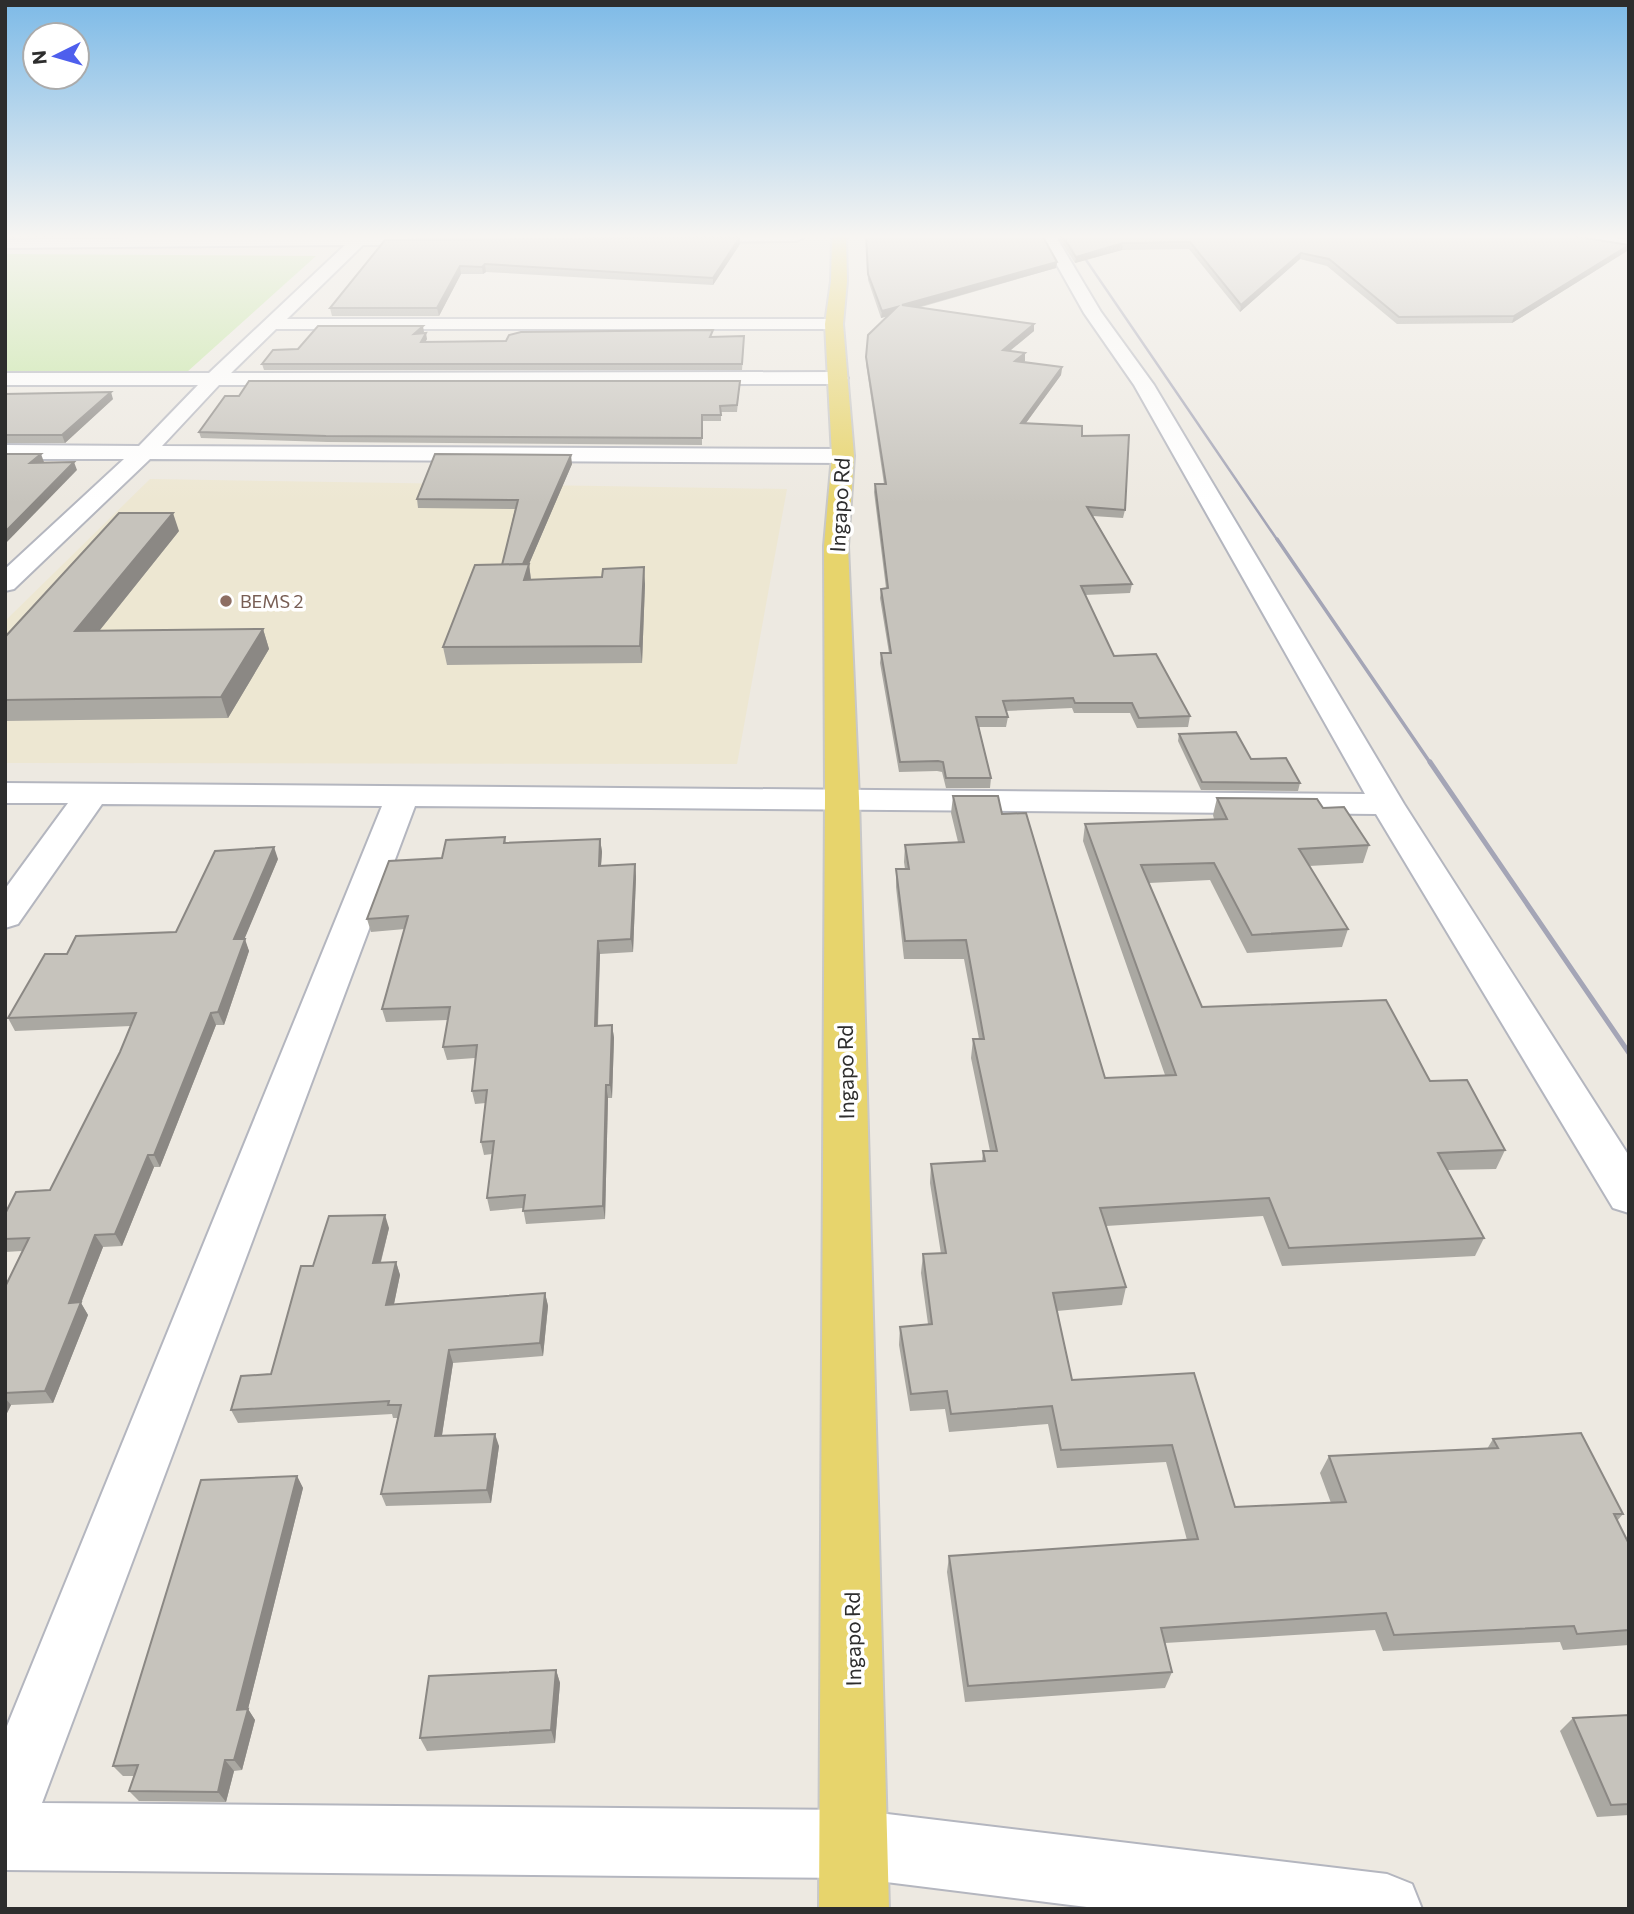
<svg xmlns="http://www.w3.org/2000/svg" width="1634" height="1914" viewBox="0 0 1634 1914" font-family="Commissioner,sans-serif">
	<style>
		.education { fill: #ede7d2 }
		.pitch { fill: #c2e59f }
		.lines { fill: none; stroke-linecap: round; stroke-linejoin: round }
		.minor-casing { stroke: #b4b6bf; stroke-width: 4 }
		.secondary-casing { stroke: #b4b6bf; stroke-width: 4 }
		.primary-casing { stroke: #c8c8c8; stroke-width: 4 }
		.minor { fill: #fff; fill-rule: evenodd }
		.secondary { fill: #fff; fill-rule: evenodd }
		.primary { fill: #e7d46c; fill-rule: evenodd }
		.rail-far2 { stroke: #a4a5b6; stroke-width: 2.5 }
		.rail-far1 { stroke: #a4a5b6; stroke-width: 3.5 }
		.rail { stroke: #a4a5b6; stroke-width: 5 }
		.wall { fill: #aaa8a2 }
		.shaded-wall { fill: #8b8884 }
		.building { fill: #c6c3bc; stroke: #8b8884; stroke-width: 2 }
		.education-dot { fill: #8d6e63; stroke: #fff; stroke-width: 2.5 }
		.labels { text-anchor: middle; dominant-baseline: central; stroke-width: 7; stroke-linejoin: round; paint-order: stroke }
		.far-education-label { font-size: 18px; fill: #785e54; stroke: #fff; text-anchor: start }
		.street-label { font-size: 21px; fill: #2d2d2d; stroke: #fff }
	</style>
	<rect width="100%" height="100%" fill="#ede9e1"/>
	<polygon class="education" points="150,479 787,489 737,764 5,763 5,621"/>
	<polygon class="pitch" points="5,254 316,256 187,372 5,372"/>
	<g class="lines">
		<defs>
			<g id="minor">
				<polygon points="356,235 804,237 797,241 363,245 287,319 834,319 843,324 834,329 276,329 231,373 838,372 848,378 838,384 219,385 162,446 843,449 854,456 843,463 150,459 14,589 5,591 5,569 124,459 5,459 5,445 139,446 198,385 5,385 5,373 209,373 345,245 5,248 5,240"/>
				<polygon points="1040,235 1055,235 1101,312 1154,385 1404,804 1629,1156 1629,1213 1613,1208 1376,814 415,806 42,1803 854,1810 1387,1874 1412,1884 1422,1909 1103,1909 854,1878 5,1870 5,1731 382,806 102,804 18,924 5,928 5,889 68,803 5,803 5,783 1365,794 1134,385 1084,313"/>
			</g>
			<polygon id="secondary" points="1558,235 1596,235 1629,240 1629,249 1565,239"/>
			<polygon id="primary" points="832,235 846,235 847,281 843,324 854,456 848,546 859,798 889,1909 819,1909 825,798 824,546 832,456 825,324 831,281"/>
		</defs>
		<use href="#minor" class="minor-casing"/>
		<use href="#secondary" class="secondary-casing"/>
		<use href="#primary" class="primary-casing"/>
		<use href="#minor" class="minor"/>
		<use href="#secondary" class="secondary"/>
		<use href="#primary" class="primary"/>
		<polyline class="rail-far2" points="1069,235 1278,541"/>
		<polyline class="rail-far1" points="1277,539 1431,764"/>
		<polyline class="rail" points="1430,762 1629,1053"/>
	</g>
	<g class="wall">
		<polygon points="5,235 152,235 5,238"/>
		<polygon points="866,235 1057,262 1056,268 918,308 1034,331 1010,351 1025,361 1022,362 1062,367 1061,375 1026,423 1082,436 1125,510 1123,518 1093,516 1132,584 1130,593 1085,595 1114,656 1190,716 1188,727 1137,728 1130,713 1074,713 1072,708 1006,711 1008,717 1006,727 979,727 991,778 990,788 946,788 942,772 937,771 899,772 880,663 881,653 889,653 880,598 881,589 886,588 874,492 875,484 884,484 866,364 866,357 887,316 881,318 868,280"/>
		<polygon points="1057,235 1567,235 1627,251 1512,323 1397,324 1327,266 1300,259 1240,312 1189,249 1122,250 1075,263"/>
		<polygon points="385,240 740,244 713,285 486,272 483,274 461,274 439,316 332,316 330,308"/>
		<polygon points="424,332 422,334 427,339 425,342 713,336 744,342 742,370 264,370 262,364 298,349"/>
		<polygon points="740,381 737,412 721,412 721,421 702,421 702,445 328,442 201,438 199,432"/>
		<polygon points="5,394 113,399 65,443 5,443"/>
		<polygon points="572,464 529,564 531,579 645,584 642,663 447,665 443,647 502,565 515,509 418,508 417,499"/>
		<polygon points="179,531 100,630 263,629 269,649 228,718 5,721 5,637"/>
		<polygon points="1179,734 1251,759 1300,783 1298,791 1201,790 1178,741"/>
		<polygon points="953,796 1002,814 1105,1078 1165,1075 1083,841 1085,824 1214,819 1213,815 1217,798 1323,808 1369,845 1363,863 1309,866 1348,929 1342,947 1247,953 1210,880 1149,883 1202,1007 1430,1081 1505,1150 1496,1169 1448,1170 1484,1238 1475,1256 1282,1266 1263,1216 1106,1226 1126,1287 1122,1305 1057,1311 1072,1380 1194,1373 1235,1507 1331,1503 1320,1473 1329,1456 1487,1449 1493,1439 1623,1514 1617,1521 1629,1544 1629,1645 1563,1650 1560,1642 1383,1651 1375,1630 1165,1643 1172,1672 1165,1688 965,1702 947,1572 949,1556 1187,1540 1166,1462 1057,1468 1048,1424 949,1432 945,1409 910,1411 899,1345 900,1327 928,1324 921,1273 923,1254 941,1254 930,1183 931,1164 982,1162 983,1151 990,1151 971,1058 973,1039 979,1039 964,959 904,959 896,887 896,869 905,869 904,862 905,845 958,842 951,813"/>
		<polygon points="505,837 506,843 600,839 602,852 601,866 635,864 636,877 633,952 600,954 598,1026 612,1025 614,1038 612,1098 608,1098 605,1219 526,1224 523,1208 490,1211 487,1198 492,1154 484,1155 481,1142 486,1103 475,1104 472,1091 475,1058 447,1060 443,1047 448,1020 386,1022 382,1009 405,929 371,932 367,919 442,858"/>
		<polygon points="278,859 244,939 249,951 224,1025 216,1025 160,1167 154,1167 122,1246 103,1247 81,1303 88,1315 53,1403 11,1405 5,1417 5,1287 22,1251 5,1252 5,1214 50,1190 120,1052 131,1026 15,1031 8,1018 67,954 176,932"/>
		<polygon points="389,1228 381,1262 396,1262 400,1275 394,1304 545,1293 548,1306 543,1356 453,1363 442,1435 499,1446 491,1503 386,1506 381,1494 398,1418 393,1418 392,1414 238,1423 231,1410 271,1374 313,1266"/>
		<polygon points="297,1476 303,1488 248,1709 255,1720 242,1770 234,1771 226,1802 139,1801 129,1791 134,1776 123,1776 113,1766"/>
		<polygon points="556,1670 560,1683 555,1743 427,1751 420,1738"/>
		<polygon points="1629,1715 1629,1815 1597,1817 1560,1731 1573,1718"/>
	</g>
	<g class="shaded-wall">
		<polygon points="740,237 740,244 713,285 713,278"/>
		<polygon points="1123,243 1122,250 1075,263 1076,257"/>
		<polygon points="1629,245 1627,251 1512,323 1514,316"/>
		<polygon points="1301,253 1300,259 1240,312 1241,305"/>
		<polygon points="1057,262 1056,268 901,312 902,305"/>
		<polygon points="485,264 486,272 483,274 482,267"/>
		<polygon points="460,266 461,274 439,316 437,308"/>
		<polygon points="897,307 897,314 881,318 882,311"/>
		<polygon points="1034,324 1034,331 1002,357 1003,350"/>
		<polygon points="423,326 424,332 416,339 414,334"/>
		<polygon points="426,333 427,339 422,348 421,342"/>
		<polygon points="1025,353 1025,361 1014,369 1015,361"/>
		<polygon points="1062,367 1061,375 1020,431 1021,423"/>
		<polygon points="111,392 113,399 65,443 62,435"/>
		<polygon points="41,454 44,462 33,471 30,463"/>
		<polygon points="571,455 572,464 529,564 531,581 526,597 520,571"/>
		<polygon points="74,462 77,470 5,544 5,532"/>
		<polygon points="173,513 179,531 83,651 75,631"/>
		<polygon points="644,567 645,584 642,663 640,646"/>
		<polygon points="263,629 269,649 228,718 221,697"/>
		<polygon points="600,839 602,852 600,878 599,866"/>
		<polygon points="274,847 278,859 239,952 234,939"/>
		<polygon points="635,864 636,877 633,952 631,939"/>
		<polygon points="245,939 249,951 224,1025 218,1012"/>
		<polygon points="598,941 600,954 597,1039 595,1026"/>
		<polygon points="211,1013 216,1025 160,1167 154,1155"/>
		<polygon points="612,1025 614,1038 612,1098 610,1085"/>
		<polygon points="606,1085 608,1098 605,1219 603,1206"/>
		<polygon points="148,1155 154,1167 122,1246 115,1234"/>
		<polygon points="385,1215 389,1228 377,1276 373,1263"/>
		<polygon points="95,1235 103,1247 81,1303 88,1315 53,1403 45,1391 69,1303"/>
		<polygon points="396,1262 400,1275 391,1318 386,1305"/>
		<polygon points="545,1293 548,1306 543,1356 540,1343"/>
		<polygon points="449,1350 453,1363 440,1448 435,1436"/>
		<polygon points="5,1398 11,1405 5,1417"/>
		<polygon points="495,1434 499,1446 491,1503 487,1490"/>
		<polygon points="297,1476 303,1488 248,1709 255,1720 242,1770 234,1760 237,1710"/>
		<polygon points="556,1670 560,1683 555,1743 551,1730"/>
		<polygon points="225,1760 234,1771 226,1802 218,1792"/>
	</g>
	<g class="building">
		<polygon points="866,235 1042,235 1057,262 902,305 1034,324 1003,350 1025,353 1015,361 1062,367 1021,423 1082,426 1082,436 1129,435 1125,510 1087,507 1132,584 1081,586 1114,656 1156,654 1190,716 1139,718 1132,703 1075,703 1073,698 1003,701 1008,717 976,717 991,778 946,778 943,762 938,761 900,762 881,653 891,653 881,589 888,588 875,484 886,484 866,357 868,335 897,307 882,311 868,274"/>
		<polygon points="1062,235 1567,235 1629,245 1514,316 1399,317 1329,259 1301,253 1241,305 1190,242 1123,243 1076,257"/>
		<polygon points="740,237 713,278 485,264 482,267 460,266 437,308 330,308 385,240"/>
		<polygon points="318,326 423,326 414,334 426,333 421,342 506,341 509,335 521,332 713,330 710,337 744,336 742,364 262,364 273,350 298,349"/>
		<polygon points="249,381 740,381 737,405 720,406 721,415 702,415 702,438 326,436 199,432 225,396 239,396"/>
		<polygon points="111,392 62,435 5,435 5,394"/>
		<polygon points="5,454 41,454 30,463 74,462 5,532"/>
		<polygon points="435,454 571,455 523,564 502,565 518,500 417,499"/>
		<polygon points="119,513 173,513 75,631 263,629 221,697 5,700 5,637"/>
		<polygon points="529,564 524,580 602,577 603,569 644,567 640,646 443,647 475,565"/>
		<polygon points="1236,732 1251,759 1286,758 1300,783 1202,782 1179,734"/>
		<polygon points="953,796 998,796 1002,814 1026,813 1105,1078 1176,1075 1085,824 1227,819 1217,798 1317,799 1323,808 1344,807 1369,845 1299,849 1348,929 1252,935 1214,863 1141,865 1202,1007 1386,1000 1430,1081 1467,1080 1505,1150 1438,1153 1484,1238 1289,1248 1269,1198 1100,1208 1126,1287 1053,1293 1072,1380 1194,1373 1235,1507 1346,1502 1329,1456 1498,1448 1493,1439 1581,1433 1623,1514 1614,1514 1629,1544 1629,1630 1577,1634 1574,1626 1394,1635 1386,1613 1161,1628 1172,1672 968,1686 949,1556 1198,1539 1172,1445 1061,1450 1052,1406 951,1414 947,1391 911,1394 900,1327 932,1324 923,1254 946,1253 931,1164 985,1161 983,1151 997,1151 973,1039 984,1039 966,940 905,941 896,869 909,869 905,845 964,842"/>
		<polygon points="505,837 504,843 600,839 599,866 635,864 631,939 598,941 595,1026 612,1025 610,1085 606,1085 603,1206 523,1211 525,1195 487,1198 494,1141 481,1142 487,1090 472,1091 477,1045 443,1047 450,1007 382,1009 408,916 367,919 389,861 442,858 446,840"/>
		<polygon points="274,847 234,939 245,939 218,1012 211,1013 154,1155 148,1155 115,1234 95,1235 69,1303 81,1302 45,1391 5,1393 5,1287 29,1238 5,1239 5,1214 16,1192 50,1190 120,1052 136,1013 8,1018 45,954 67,954 76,936 176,932 215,851"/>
		<polygon points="385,1215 373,1263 396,1262 386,1305 545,1293 540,1343 449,1350 435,1436 495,1434 487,1490 381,1494 401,1405 388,1405 389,1401 231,1410 241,1376 271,1374 301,1266 313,1266 329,1216"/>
		<polygon points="297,1476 237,1710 248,1709 234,1760 225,1760 218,1792 129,1791 138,1765 113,1766 201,1480"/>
		<polygon points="556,1670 551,1730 420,1738 429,1676"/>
		<polygon points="1629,1715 1629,1804 1611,1805 1573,1718"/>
	</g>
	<linearGradient id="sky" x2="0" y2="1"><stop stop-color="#7dbae7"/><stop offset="0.47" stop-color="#f7f5f2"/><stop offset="1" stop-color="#f7f5f2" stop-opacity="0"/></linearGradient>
	<rect width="1634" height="503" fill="url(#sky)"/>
	<circle class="education-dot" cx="226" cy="601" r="7"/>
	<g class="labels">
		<g class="far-education-label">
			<text x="240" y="601">BEMS 2</text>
		</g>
		<g class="street-label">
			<text transform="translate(839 505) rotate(-87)">Ingapo Rd</text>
			<text transform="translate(845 1072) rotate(-91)">Ingapo Rd</text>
			<text transform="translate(852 1639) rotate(-91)">Ingapo Rd</text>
		</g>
	</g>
	<rect width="1634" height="1914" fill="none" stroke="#2d2d2d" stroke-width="14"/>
	<g transform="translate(56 56) rotate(265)"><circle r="33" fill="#ffffff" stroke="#ababab" stroke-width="2"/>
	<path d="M0-5L12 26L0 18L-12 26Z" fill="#4e5fed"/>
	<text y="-10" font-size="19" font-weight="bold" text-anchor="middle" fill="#2d2d2d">N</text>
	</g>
</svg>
